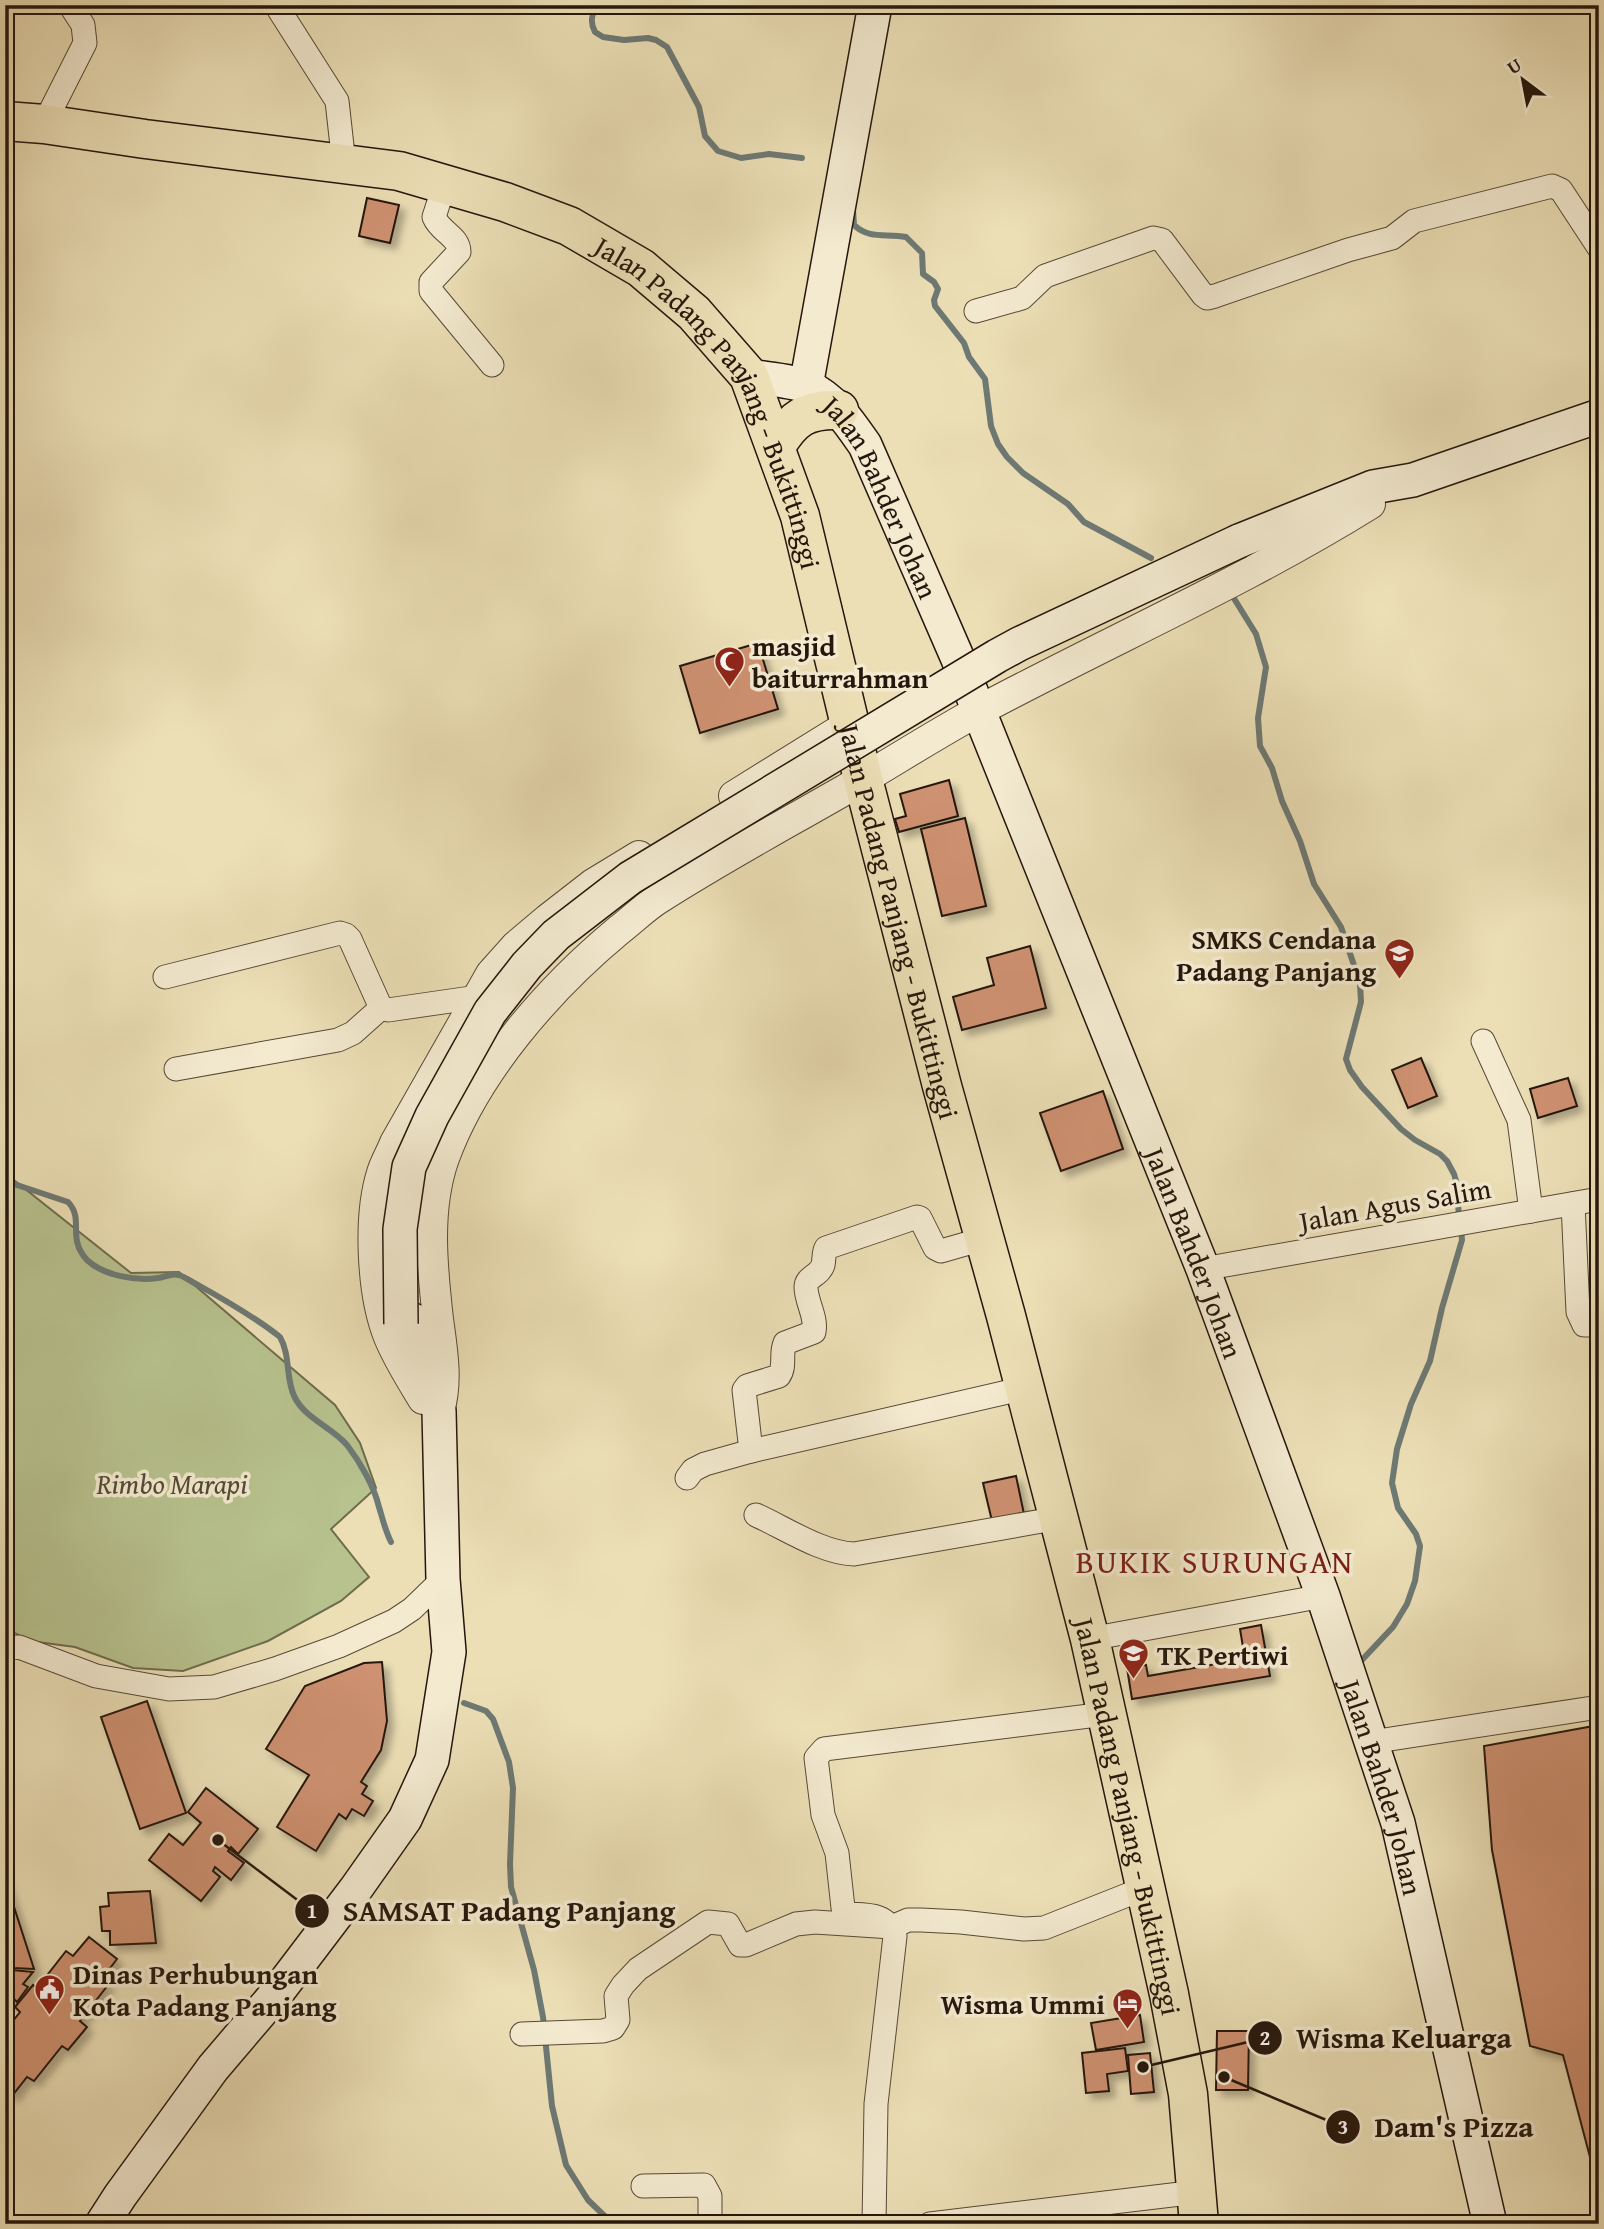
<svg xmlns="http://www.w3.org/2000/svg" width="1604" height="2229" viewBox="0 0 1604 2229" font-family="'Gentium Book Plus',serif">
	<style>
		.green { fill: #b7c28e; stroke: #6e6c4d; stroke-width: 2 }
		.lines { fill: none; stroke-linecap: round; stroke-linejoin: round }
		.stream { stroke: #6d7974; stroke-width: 6 }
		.building { fill: #ce9171; stroke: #25170c; stroke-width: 2; filter: url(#shadow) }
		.minor-casing { stroke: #574936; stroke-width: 25 }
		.tertiary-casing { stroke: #574936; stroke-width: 32 }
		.secondary-casing { stroke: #25170c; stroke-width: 36 }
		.trunk-casing { stroke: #25170c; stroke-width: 41 }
		.minor { stroke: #f3ead0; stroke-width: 23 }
		.tertiary { stroke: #f3ead0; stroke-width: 30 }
		.secondary { stroke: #f3ead0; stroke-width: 33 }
		.trunk { stroke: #ecdfb6; stroke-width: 38 }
		.secondary-bridge-casing { stroke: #25170c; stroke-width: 36; stroke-linecap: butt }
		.secondary-bridge { stroke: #f3ead0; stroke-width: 33 }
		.labels { text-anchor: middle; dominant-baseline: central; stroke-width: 7; stroke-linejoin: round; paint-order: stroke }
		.street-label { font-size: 28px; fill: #25170c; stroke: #f3ead0 }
		.poi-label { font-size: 28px; font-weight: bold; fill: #25170c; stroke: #f3ead0; text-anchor: start }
		.park-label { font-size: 28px; font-style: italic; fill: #514a33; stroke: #f3ead0 }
		.quarter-label { font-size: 32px; letter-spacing: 2px; fill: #7a1f14; stroke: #f3ead0 }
		.leader { fill: none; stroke: #25170c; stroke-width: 2.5 }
		.callout-dot { fill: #25170c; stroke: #f3ead0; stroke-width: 2.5 }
		.mark-label { font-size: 21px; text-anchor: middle; font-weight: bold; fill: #fff }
		.callout-label { font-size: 30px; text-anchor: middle; font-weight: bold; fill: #25170c; stroke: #f3ead0; stroke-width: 7; stroke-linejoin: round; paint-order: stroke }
	</style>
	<defs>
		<filter id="shadow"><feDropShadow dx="6" dy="6" stdDeviation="3.5" flood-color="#0004"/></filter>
	</defs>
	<rect width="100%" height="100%" fill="#ecdfb6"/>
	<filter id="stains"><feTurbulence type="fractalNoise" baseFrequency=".00286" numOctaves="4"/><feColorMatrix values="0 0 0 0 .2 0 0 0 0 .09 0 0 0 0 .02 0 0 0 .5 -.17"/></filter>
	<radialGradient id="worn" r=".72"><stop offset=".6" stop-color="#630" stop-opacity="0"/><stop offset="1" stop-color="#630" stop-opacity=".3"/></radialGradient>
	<polygon class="green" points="5,1173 131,1273 179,1272 335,1405 360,1443 376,1488 331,1529 369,1577 341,1601 268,1641 183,1671 133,1668 75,1647 30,1641 5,1628"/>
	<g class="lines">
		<g class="stream">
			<path d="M599,5C591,13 590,23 595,32L603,37L624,40L648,38L656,40L667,47L699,107L705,136L718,151L741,158L769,154L802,158"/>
			<path d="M853,210L854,225C870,240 886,233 906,237L922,253L923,274L934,282L938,289L934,300L935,306L964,343L969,357L985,379L991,426L998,444L1007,457L1023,473L1068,504L1084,522L1151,558"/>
			<polyline points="1230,592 1256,634 1266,667 1258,718 1260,746 1272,768 1282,801 1300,841 1314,884 1341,927 1360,983 1361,1002 1346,1059 1350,1070 1362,1087 1401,1129 1415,1140 1440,1154 1447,1161 1454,1174 1457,1184 1459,1218"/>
			<path d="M5,1181L68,1202C85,1220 66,1237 87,1260C104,1276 136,1281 158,1278C165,1277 172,1273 179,1275C185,1277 192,1282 198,1285C225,1300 255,1317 280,1337C291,1356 285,1379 295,1398C307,1420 332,1427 347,1445C360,1462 374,1486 379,1507C383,1520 385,1530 391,1542"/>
			<polyline points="1361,1661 1393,1627 1407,1604 1415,1581 1420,1546 1416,1534 1398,1508 1392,1483 1397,1449 1411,1404 1430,1361 1442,1308 1462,1240 1461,1229"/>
			<polyline points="464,1703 486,1711 493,1719 509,1762 513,1788 510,1864 511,1887 534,1970 543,2017 552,2106 566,2165 588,2200 613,2224"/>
		</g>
	</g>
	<g class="building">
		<polygon points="367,198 399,205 390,243 359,236"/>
		<polygon points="758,643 778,709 700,733 680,666"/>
		<polygon points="949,780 958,816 899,832 895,819 906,816 900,794"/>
		<polygon points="965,818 986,906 942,916 921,829"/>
		<polygon points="1030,946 1046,1008 962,1030 953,997 994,985 987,958"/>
		<polygon points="1421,1058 1437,1096 1408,1108 1392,1070"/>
		<polygon points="1568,1078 1577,1106 1538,1118 1530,1089"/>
		<polygon points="1103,1091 1123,1149 1061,1171 1040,1113"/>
		<polygon points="1016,1476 1024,1514 992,1521 983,1483"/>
		<polygon points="1261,1625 1270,1676 1132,1699 1127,1668 1146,1665 1148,1676 1245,1659 1240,1629"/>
		<polygon points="382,1662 387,1721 381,1750 361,1782 367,1786 362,1794 373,1801 364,1816 352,1809 346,1819 339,1814 316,1851 277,1827 309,1775 266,1749 305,1686 364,1663"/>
		<polygon points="147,1701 186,1813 140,1829 101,1717"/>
		<polygon points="1599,1725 1599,2191 1563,2055 1530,2046 1492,1850 1484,1746"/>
		<polygon points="206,1788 258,1829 238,1854 231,1847 228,1851 244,1863 231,1880 215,1867 213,1871 220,1877 201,1901 149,1860 169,1834 183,1845 201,1823 188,1812"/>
		<polygon points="5,1879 34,1969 13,1968 5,1945"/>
		<polygon points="150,1891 156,1943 110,1945 110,1931 102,1931 100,1907 109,1906 108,1893"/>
		<polygon points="89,1937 117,1959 101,1980 108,1985 80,2021 87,2027 68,2050 62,2046 34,2081 27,2077 12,2096 5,2090 5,2031 20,2012 15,2007 33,1985 37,1988 66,1951 73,1956"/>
		<polygon points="12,1970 33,1972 23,1984 28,1987 17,2002 13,1998 5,2008 5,1978"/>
		<polygon points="1140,2015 1144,2042 1096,2050 1091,2023"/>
		<polygon points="1217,2031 1249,2031 1248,2090 1216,2090"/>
		<polygon points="1125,2048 1128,2071 1107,2074 1109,2091 1086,2093 1082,2053"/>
		<polygon points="1150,2053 1154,2092 1131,2094 1128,2055"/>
	</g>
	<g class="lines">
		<defs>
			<g id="minor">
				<polyline points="276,5 337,101 344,164"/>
				<polyline points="44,124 85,43 83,25 70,5"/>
				<path d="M444,186L434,217C440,232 459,236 459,252L431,282V291L492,365"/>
				<polyline points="976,311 1022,298 1045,276 1153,238 1162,240 1203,295 1207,298 1215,296 1348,250 1392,238 1414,221 1552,186 1561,190 1599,248"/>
				<polyline points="165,977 340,933 346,935 350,939 381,1008 388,1010 478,997"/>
				<polyline points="1483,1041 1519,1120 1531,1211"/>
				<polyline points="176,1069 338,1040 353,1033 381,1008"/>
				<polyline points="1573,1204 1578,1312 1584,1325 1599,1325"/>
				<polyline points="1203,1269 1599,1199"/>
				<path d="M751,1451L744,1390L747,1386L779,1376C786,1366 780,1354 785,1343L814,1332C817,1317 806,1302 806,1287C806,1278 816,1276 820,1270C826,1264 822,1256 826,1248L917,1217L920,1218L935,1248L941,1251L983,1239"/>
				<polyline points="687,1478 693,1470 705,1464 751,1451 1025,1388"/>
				<path d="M756,1515C785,1528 822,1553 854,1554L1059,1518"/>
				<polyline points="1090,1639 1323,1596"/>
				<polyline points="5,1649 19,1647 96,1676 169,1689 214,1687 275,1669 339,1646 394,1621 412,1609 443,1579"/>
				<polyline points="1371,1742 1599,1707"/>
				<polyline points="522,2034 603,2031 613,2028 618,2020 616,1996 623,1985 638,1969 708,1922 728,1924 740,1945 746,1945 796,1924 815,1922 892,1927 908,1920 921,1920 961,1922 1024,1929 1044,1928 1145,1888"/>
				<polyline points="643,2186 704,2185 710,2196 710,2224"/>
				<path d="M874,2224L876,2104L895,1936C887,1913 868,1915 847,1914L843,1908L837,1853L823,1815L816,1758L824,1749L1105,1714"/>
				<polyline points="930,2224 1197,2192"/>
			</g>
			<g id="tertiary">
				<polyline points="734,796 850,724"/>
				<path d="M423,1399C411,1379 398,1359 389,1337C372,1295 368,1217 382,1173C385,1163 391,1153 395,1143L491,974L516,946L548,919L593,884L639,856"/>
				<path d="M439,1411C448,1381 442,1349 438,1319C432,1266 426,1209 444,1158C476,1071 548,989 619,930C632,920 644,908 658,899C717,861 780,827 841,792C888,765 934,735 982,709C1111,640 1246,581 1370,504"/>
			</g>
			<g id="secondary">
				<path id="s1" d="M749,376C767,379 791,380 808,387C834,399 849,422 865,445L958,659L1203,1269L1323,1596L1398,1823L1490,2224"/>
				<polyline points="806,386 875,5"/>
				<polyline points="1239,541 1373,487 1413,480 1599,416"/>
				<polyline points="102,2224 120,2196 213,2068 276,1994 355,1890 405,1819 432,1760 449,1652 443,1579 439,1411 425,1374 413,1320"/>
			</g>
			<g id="trunk">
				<path id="s2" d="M5,121L44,124L145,139L399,171L505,202L569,226L641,268L694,313L749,376L800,516L863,779L942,1086L1006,1316L1090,1639L1169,1994L1188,2094L1199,2224"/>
				<path d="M776,446C793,418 806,409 839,410"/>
			</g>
		</defs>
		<use href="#minor" class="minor-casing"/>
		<use href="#tertiary" class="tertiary-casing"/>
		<use href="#secondary" class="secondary-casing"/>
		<use href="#trunk" class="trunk-casing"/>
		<use href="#minor" class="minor"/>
		<use href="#tertiary" class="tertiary"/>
		<use href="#secondary" class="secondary"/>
		<use href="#trunk" class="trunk"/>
		<defs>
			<polyline id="secondary-bridge" points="401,1324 400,1229 409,1167 432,1116 490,1012 527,965 556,935 630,878 997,656 1019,644 1239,541"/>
		</defs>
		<use href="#secondary-bridge" class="secondary-bridge-casing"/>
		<use href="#secondary-bridge" class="secondary-bridge"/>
	</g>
	<defs>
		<symbol id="mosque-pin" viewBox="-11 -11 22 30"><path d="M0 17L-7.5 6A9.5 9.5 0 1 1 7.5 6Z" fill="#8f2418" stroke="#f3ead0"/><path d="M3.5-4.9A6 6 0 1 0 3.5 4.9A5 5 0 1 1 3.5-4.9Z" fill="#fff"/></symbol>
		<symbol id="school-pin" viewBox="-11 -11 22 30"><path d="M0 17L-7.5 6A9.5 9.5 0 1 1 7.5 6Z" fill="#8f2418" stroke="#f3ead0"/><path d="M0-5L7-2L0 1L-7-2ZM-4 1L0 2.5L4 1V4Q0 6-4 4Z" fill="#fff"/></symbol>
		<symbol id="civic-pin" viewBox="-11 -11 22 30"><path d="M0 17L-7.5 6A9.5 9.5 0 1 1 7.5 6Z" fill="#8f2418" stroke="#f3ead0"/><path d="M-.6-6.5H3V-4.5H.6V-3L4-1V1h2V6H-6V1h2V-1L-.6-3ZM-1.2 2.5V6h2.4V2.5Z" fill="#fff"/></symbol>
		<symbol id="hotel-pin" viewBox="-11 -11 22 30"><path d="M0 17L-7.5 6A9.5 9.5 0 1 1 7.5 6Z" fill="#8f2418" stroke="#f3ead0"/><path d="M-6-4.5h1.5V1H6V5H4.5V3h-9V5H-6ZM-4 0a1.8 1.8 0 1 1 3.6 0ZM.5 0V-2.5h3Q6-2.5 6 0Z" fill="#fff"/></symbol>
	</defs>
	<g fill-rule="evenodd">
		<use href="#mosque-pin" x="712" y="644" width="35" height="47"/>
		<use href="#school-pin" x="1382" y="936" width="35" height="47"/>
		<use href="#school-pin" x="1116" y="1636" width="35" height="47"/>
		<use href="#civic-pin" x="32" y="1972" width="35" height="47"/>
		<use href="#hotel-pin" x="1110" y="1986" width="35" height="47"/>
	</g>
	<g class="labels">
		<g class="street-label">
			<text stroke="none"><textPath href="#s2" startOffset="812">Jalan Padang Panjang - Bukittinggi</textPath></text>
			<text stroke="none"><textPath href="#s1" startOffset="196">Jalan Bahder Johan</textPath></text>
			<text stroke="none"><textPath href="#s2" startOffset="1379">Jalan Padang Panjang - Bukittinggi</textPath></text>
			<text transform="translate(1395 1204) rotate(-10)">Jalan Agus Salim</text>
			<text stroke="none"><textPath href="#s1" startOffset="1015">Jalan Bahder Johan</textPath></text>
			<text stroke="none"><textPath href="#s1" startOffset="1582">Jalan Bahder Johan</textPath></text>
			<text stroke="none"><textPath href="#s2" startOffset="2303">Jalan Padang Panjang - Bukittinggi</textPath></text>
		</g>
		<g class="poi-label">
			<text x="752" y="645">masjid<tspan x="752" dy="32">baiturrahman</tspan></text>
			<text x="1376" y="938" text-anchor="end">SMKS Cendana<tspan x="1376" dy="32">Padang Panjang</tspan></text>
			<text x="1157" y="1654">TK Pertiwi</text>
			<text x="73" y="1973">Dinas Perhubungan<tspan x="73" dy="32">Kota Padang Panjang</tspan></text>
			<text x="1105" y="2003" text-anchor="end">Wisma Ummi</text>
		</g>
		<g class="park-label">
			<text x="172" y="1483">Rimbo Marapi</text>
		</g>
		<g class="quarter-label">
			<text x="1215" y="1561">BUKIK SURUNGAN</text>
		</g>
	</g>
	<path class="leader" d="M218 1840L312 1911M1143 2067L1265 2038M1224 2077L1343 2127"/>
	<g class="callout-dot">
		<circle cx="218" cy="1840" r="7"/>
		<circle cx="1143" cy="2067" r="7"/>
		<circle cx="1224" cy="2077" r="7"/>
		<circle cx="312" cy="1911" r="18"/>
		<circle cx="1265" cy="2038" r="18"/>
		<circle cx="1343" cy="2127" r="18"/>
	</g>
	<g class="mark-label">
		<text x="312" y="1918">1</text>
		<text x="1265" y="2045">2</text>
		<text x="1343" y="2134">3</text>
	</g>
	<g class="callout-label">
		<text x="509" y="1921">SAMSAT Padang Panjang</text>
		<text x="1404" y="2048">Wisma Keluarga</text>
		<text x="1454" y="2137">Dam's Pizza</text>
	</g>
	<rect width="1604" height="2229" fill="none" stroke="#ecdfb6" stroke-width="28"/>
	<rect x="7" y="7" width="1590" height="2215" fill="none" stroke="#25170c" stroke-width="3.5"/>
	<rect x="14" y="14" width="1576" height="2201" fill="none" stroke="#25170c" stroke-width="2"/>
	<g transform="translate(1523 80) rotate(328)" stroke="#f3ead0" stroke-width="5" paint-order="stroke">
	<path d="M0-5L12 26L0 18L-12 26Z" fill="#25170c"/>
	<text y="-10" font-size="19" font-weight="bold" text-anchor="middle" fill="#25170c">U</text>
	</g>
	<rect width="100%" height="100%" filter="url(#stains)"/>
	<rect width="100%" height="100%" fill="url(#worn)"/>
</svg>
